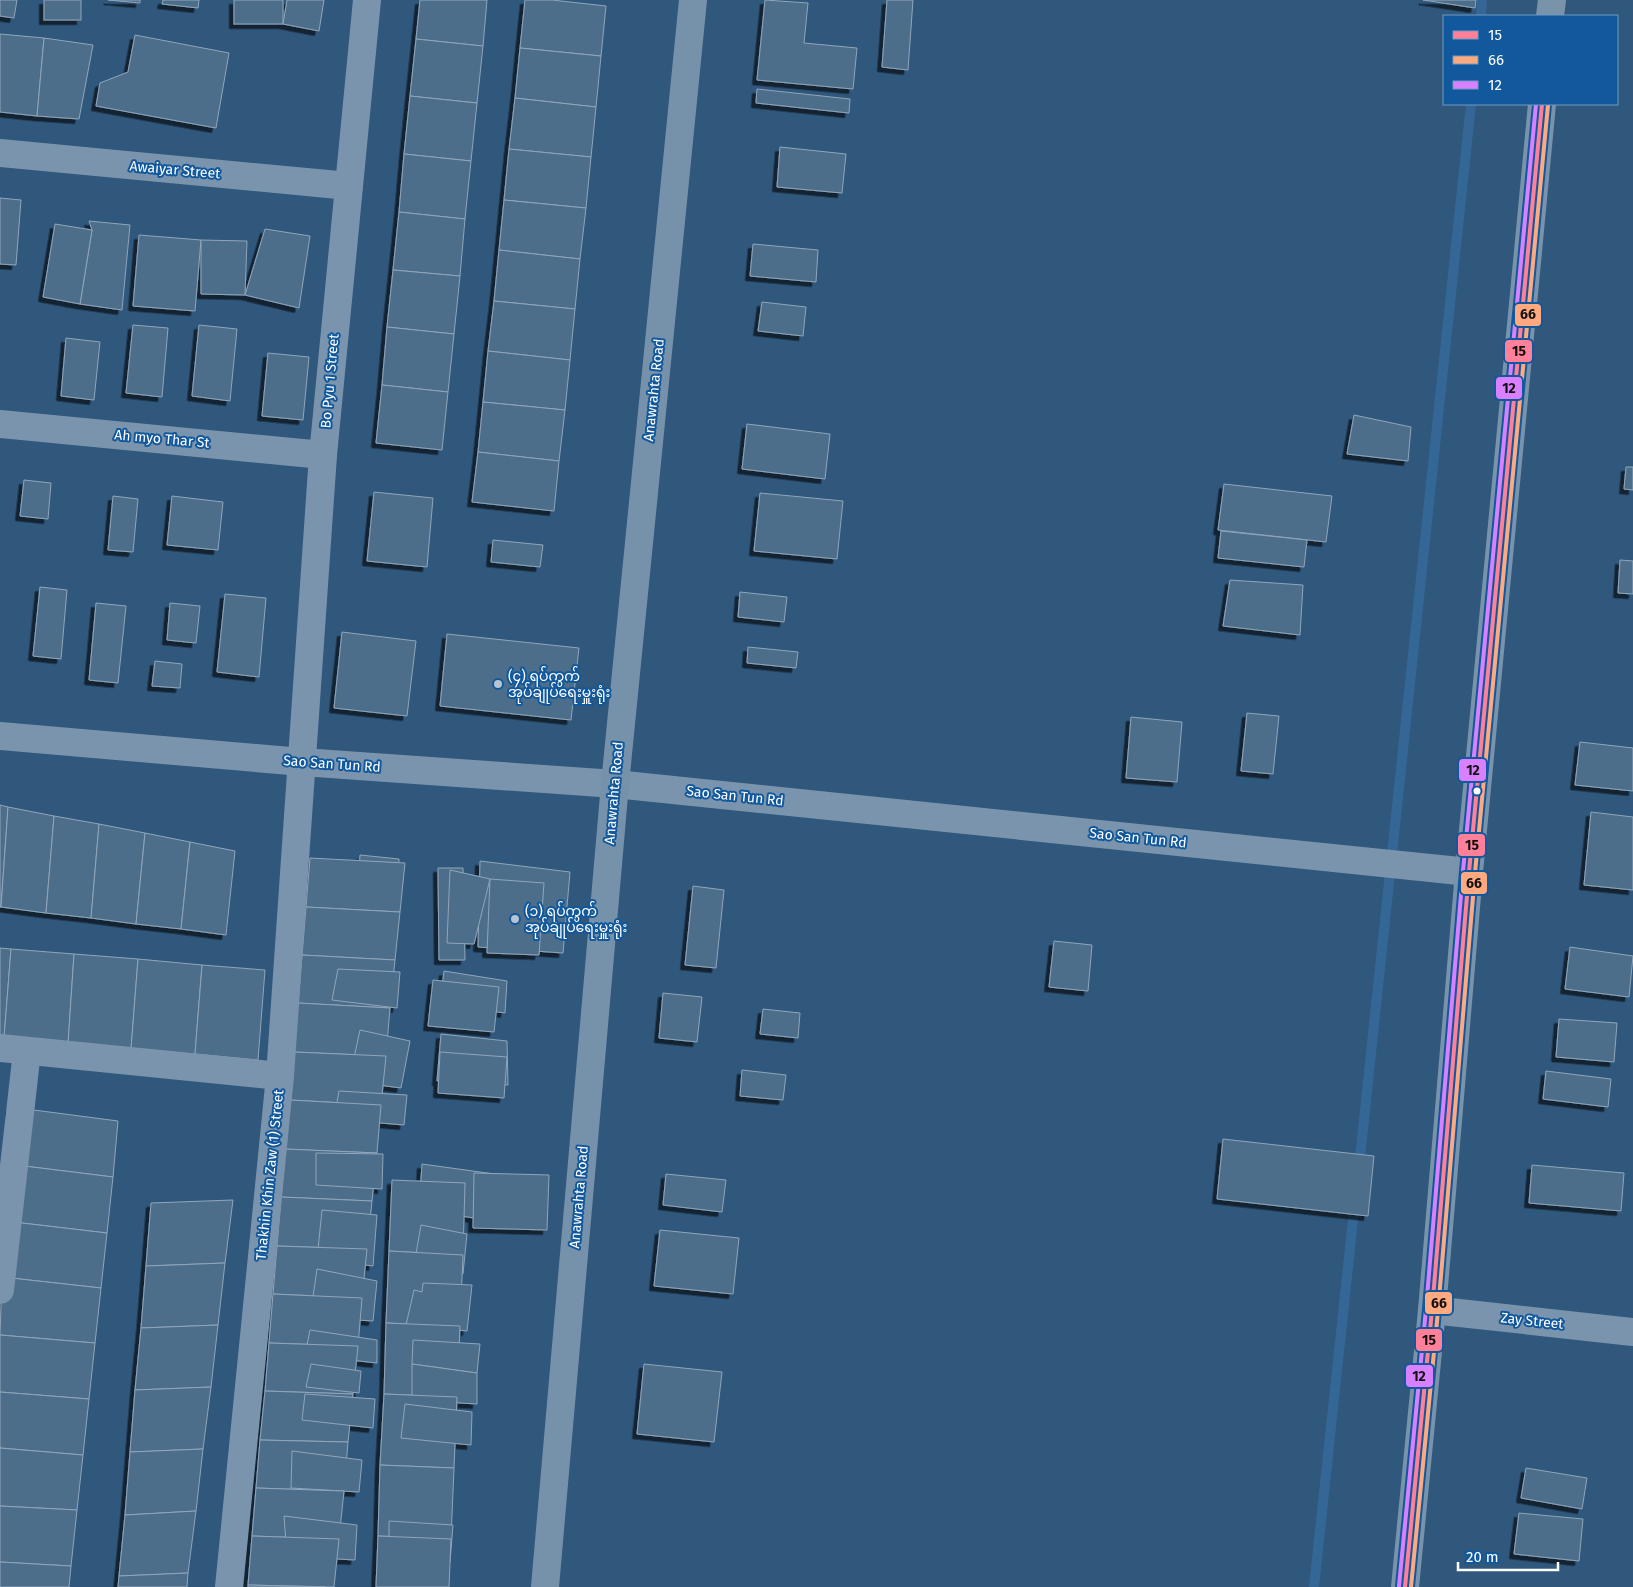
<svg xmlns="http://www.w3.org/2000/svg" width="1633" height="1587" viewBox="0 0 1633 1587" font-family="'Fira Sans','Noto Sans Myanmar',sans-serif">
<style>
.lines{fill:none;stroke-linecap:round;stroke-linejoin:round}
.stream{stroke:#356796;stroke-width:10}
.building{fill:#4e6e8a;stroke:#8fa6bb;filter:url(#shadow)}
.minor{stroke:#7b94ad;stroke-width:28}
.tertiary{stroke:#7b94ad;stroke-width:28}
.secondary{stroke:#7691aa;stroke-width:28}
.primary{stroke:#7993ab;stroke-width:28}
.bus-1-casing{stroke:#11589c;stroke-width:8}
.bus-2-casing{stroke:#11589c;stroke-width:8}
.bus-3-casing{stroke:#11589c;stroke-width:8}
.bus-1{stroke:#ff8098;stroke-width:4}
.bus-2{stroke:#ffa980;stroke-width:4}
.bus-3{stroke:#d880ff;stroke-width:4}
.poi-dot{fill:#b7c4d1;stroke:#11589c;stroke-width:2}
.bus-dot{fill:#fff;stroke:#11589c;stroke-width:2}
.labels{text-anchor:middle;dominant-baseline:central;stroke-width:4;stroke-linejoin:round;paint-order:stroke}
.street-label{font-size:14px;fill:#fff;stroke:#11589c}
.poi-label{font-size:14px;fill:#fff;stroke:#11589c;text-anchor:start}
.line-badge{stroke:#11589c;stroke-width:2}
.pale-badge-label{font-size:14px;text-anchor:middle;font-weight:bold;fill:#111}
</style>
<defs>
<filter id="shadow"><feDropShadow dx="-4.5" dy="4.5" stdDeviation="0" flood-color="#0009"/></filter>
</defs>
<rect width="100%" height="100%" fill="#30577c"/>
<g class="lines">
<g class="stream">
<polyline points="1481,16 1482,0"/>
<polyline points="1359,1167 1471,104"/>
<polyline points="1314,1587 1355,1201"/>
</g>
</g>
<g class="building">
<polygon points="0,0 17,0 14,18 0,16"/>
<rect x="44" y="0" width="37" height="20"/>
<polygon points="108,0 140,0 140,3"/>
<polygon points="163,0 199,0 198,8 162,4"/>
<rect x="234" y="0" width="49" height="24"/>
<polygon points="287,0 324,0 319,31 283,24"/>
<polygon points="420,0 487,0 483,46 416,39"/>
<polygon points="525,0 552,0 606,6 601,56 520,48"/>
<polygon points="765,0 808,3 804,43 857,48 853,89 757,80"/>
<polygon points="887,0 913,0 908,70 882,67"/>
<polygon points="1423,0 1476,0 1475,8"/>
<polygon points="0,34 44,38 37,116 0,112"/>
<polygon points="135,35 229,53 216,128 96,106 100,83 128,72"/>
<polygon points="44,38 93,45 79,119 37,116"/>
<polygon points="416,39 483,46 477,103 410,96"/>
<polygon points="520,48 601,56 596,107 515,98"/>
<polygon points="757,89 850,99 849,113 756,103"/>
<polygon points="410,96 477,103 471,161 404,154"/>
<polygon points="515,98 596,107 591,157 509,149"/>
<polygon points="780,147 846,154 842,193 777,187"/>
<polygon points="509,149 591,157 586,208 504,200"/>
<polygon points="404,154 471,161 465,219 399,212"/>
<polygon points="0,198 21,200 16,265 0,264"/>
<polygon points="504,200 586,208 580,259 499,250"/>
<polygon points="399,212 465,219 460,276 393,270"/>
<polygon points="89,221 130,225 122,310 80,304 92,230"/>
<polygon points="55,224 92,230 80,304 43,297"/>
<polygon points="265,229 310,236 299,308 245,295"/>
<polygon points="139,235 201,240 195,311 133,306"/>
<polygon points="201,240 247,241 245,295 201,294"/>
<polygon points="753,244 818,250 816,282 750,276"/>
<polygon points="499,250 580,259 575,309 494,301"/>
<polygon points="393,270 460,276 454,334 387,327"/>
<polygon points="494,301 575,309 570,360 488,351"/>
<polygon points="762,302 806,307 803,336 758,331"/>
<polygon points="133,325 168,328 162,397 126,393"/>
<polygon points="199,325 237,329 230,401 192,396"/>
<polygon points="387,327 454,334 448,392 382,385"/>
<polygon points="66,338 100,342 94,400 61,396"/>
<polygon points="488,351 570,360 565,410 483,402"/>
<polygon points="268,353 309,357 303,420 262,416"/>
<polygon points="382,385 448,392 442,450 376,443"/>
<polygon points="483,402 565,410 559,461 478,452"/>
<polygon points="1354,415 1411,427 1408,461 1347,454"/>
<polygon points="747,424 830,434 825,479 742,469"/>
<polygon points="478,452 559,461 554,511 472,502"/>
<polygon points="1626,467 1633,467 1633,490 1624,489"/>
<polygon points="24,480 51,483 48,519 20,516"/>
<polygon points="1224,484 1332,496 1326,542 1218,530"/>
<polygon points="374,492 433,498 427,567 367,561"/>
<polygon points="760,493 843,501 837,559 754,551"/>
<polygon points="113,496 138,499 133,552 108,550"/>
<polygon points="172,496 223,502 218,550 167,545"/>
<polygon points="1221,531 1307,540 1304,567 1218,558"/>
<polygon points="493,540 543,545 540,567 491,562"/>
<polygon points="1620,560 1633,561 1633,594 1618,593"/>
<polygon points="1230,580 1303,585 1300,635 1223,626"/>
<polygon points="40,587 67,590 61,659 33,656"/>
<polygon points="740,592 787,597 784,622 738,617"/>
<polygon points="225,594 266,598 259,677 217,672"/>
<polygon points="96,603 126,606 118,683 89,680"/>
<polygon points="170,603 200,606 196,643 167,640"/>
<polygon points="342,632 416,641 407,716 334,708"/>
<polygon points="447,634 579,648 571,720 440,706"/>
<polygon points="748,647 798,652 796,668 747,663"/>
<polygon points="155,661 182,664 180,688 152,686"/>
<polygon points="1247,713 1279,716 1273,774 1241,771"/>
<polygon points="1131,717 1182,722 1177,782 1126,778"/>
<polygon points="1580,742 1633,748 1633,791 1575,785"/>
<polygon points="0,805 8,807 1,907 0,907"/>
<polygon points="8,807 54,816 46,913 1,907"/>
<polygon points="1591,812 1633,817 1633,890 1584,885"/>
<polygon points="54,816 99,824 91,918 46,913"/>
<polygon points="99,824 145,833 136,924 91,918"/>
<polygon points="145,833 190,842 181,929 136,924"/>
<polygon points="190,842 235,851 226,935 181,929"/>
<polygon points="360,855 399,859 396,925 355,925"/>
<polygon points="310,858 405,863 400,912 306,907"/>
<polygon points="480,861 570,872 563,953 478,947"/>
<polygon points="438,868 463,868 465,960 439,960"/>
<polygon points="450,870 490,879 474,944 447,943"/>
<polygon points="490,879 544,883 539,955 487,953"/>
<polygon points="693,886 724,890 716,968 685,965"/>
<polygon points="306,907 400,912 395,960 302,955"/>
<polygon points="1054,941 1092,945 1088,991 1049,987"/>
<polygon points="1570,947 1633,956 1629,997 1565,989"/>
<polygon points="0,948 11,949 4,1038 0,1038"/>
<polygon points="11,949 74,954 68,1044 4,1038"/>
<polygon points="74,954 138,959 131,1049 68,1044"/>
<polygon points="302,955 395,960 390,1008 298,1003"/>
<polygon points="138,959 202,965 195,1054 131,1049"/>
<polygon points="202,965 265,970 258,1060 195,1054"/>
<polygon points="338,969 400,972 397,1008 332,1000"/>
<polygon points="444,971 507,981 505,1013 440,1004"/>
<polygon points="433,980 499,987 494,1032 428,1026"/>
<polygon points="663,993 702,997 697,1042 659,1038"/>
<polygon points="298,1003 390,1008 386,1056 294,1052"/>
<polygon points="763,1009 800,1013 798,1038 760,1034"/>
<polygon points="1559,1019 1617,1023 1614,1062 1556,1057"/>
<polygon points="360,1030 410,1041 401,1088 349,1081"/>
<polygon points="441,1034 507,1041 508,1085 437,1081"/>
<polygon points="294,1052 386,1056 381,1105 290,1100"/>
<polygon points="440,1052 507,1057 504,1098 438,1093"/>
<polygon points="742,1070 786,1075 783,1100 740,1096"/>
<polygon points="1546,1071 1611,1079 1608,1107 1543,1099"/>
<polygon points="339,1091 407,1095 404,1125 334,1119"/>
<polygon points="290,1100 381,1105 377,1153 285,1149"/>
<polygon points="11,1107 118,1121 113,1177 8,1164"/>
<polygon points="1223,1139 1374,1156 1368,1216 1217,1199"/>
<polygon points="285,1149 377,1153 372,1201 281,1197"/>
<polygon points="316,1153 383,1154 382,1189 316,1185"/>
<polygon points="8,1164 113,1177 107,1233 5,1221"/>
<polygon points="422,1164 509,1176 504,1223 419,1209"/>
<polygon points="1532,1165 1624,1173 1621,1211 1529,1203"/>
<polygon points="474,1173 549,1175 547,1230 473,1228"/>
<polygon points="666,1174 726,1180 722,1212 663,1205"/>
<polygon points="392,1180 465,1183 463,1255 389,1251"/>
<polygon points="281,1197 372,1201 367,1249 277,1246"/>
<polygon points="233,1200 225,1263 146,1266 151,1203"/>
<polygon points="322,1210 377,1215 373,1266 317,1259"/>
<polygon points="5,1221 107,1233 101,1288 2,1277"/>
<polygon points="421,1225 467,1234 463,1274 413,1271"/>
<polygon points="660,1230 739,1238 733,1294 654,1286"/>
<polygon points="277,1246 367,1249 362,1298 273,1294"/>
<polygon points="389,1251 463,1255 460,1326 386,1323"/>
<polygon points="225,1263 218,1325 141,1328 146,1266"/>
<polygon points="317,1269 377,1281 373,1321 310,1317"/>
<polygon points="2,1277 101,1288 95,1343 0,1335"/>
<polygon points="423,1283 472,1285 467,1331 406,1325 414,1290 422,1292"/>
<polygon points="273,1294 362,1298 358,1346 269,1343"/>
<polygon points="386,1323 460,1326 457,1397 384,1394"/>
<polygon points="218,1325 211,1387 135,1390 141,1328"/>
<polygon points="310,1330 377,1340 377,1363 305,1355"/>
<polygon points="0,1335 95,1343 89,1399 0,1392"/>
<polygon points="413,1340 480,1344 477,1373 412,1364"/>
<polygon points="269,1343 358,1346 353,1394 265,1391"/>
<polygon points="311,1364 361,1371 359,1393 306,1387"/>
<polygon points="412,1364 477,1373 477,1404 412,1400"/>
<polygon points="644,1364 722,1372 714,1442 637,1434"/>
<polygon points="211,1387 203,1449 130,1452 135,1390"/>
<polygon points="265,1391 353,1394 348,1442 260,1440"/>
<polygon points="0,1392 89,1399 83,1455 0,1448"/>
<polygon points="305,1394 375,1399 373,1428 302,1420"/>
<polygon points="384,1394 457,1397 454,1468 380,1465"/>
<polygon points="405,1404 472,1412 471,1445 401,1438"/>
<polygon points="260,1440 348,1442 344,1491 256,1488"/>
<polygon points="0,1448 83,1455 77,1510 0,1506"/>
<polygon points="203,1449 196,1511 125,1515 130,1452"/>
<polygon points="292,1451 362,1460 359,1492 291,1488"/>
<polygon points="380,1465 454,1468 451,1539 378,1536"/>
<polygon points="1526,1468 1587,1478 1582,1509 1521,1498"/>
<polygon points="256,1488 344,1491 339,1539 252,1536"/>
<polygon points="0,1506 77,1510 71,1566 0,1562"/>
<polygon points="196,1511 188,1573 119,1576 125,1515"/>
<polygon points="1519,1513 1583,1519 1579,1561 1514,1554"/>
<polygon points="284,1516 357,1525 355,1560 287,1556"/>
<polygon points="389,1521 453,1525 450,1562 389,1554"/>
<polygon points="252,1536 339,1539 334,1587 248,1585"/>
<polygon points="378,1536 451,1539 449,1587 376,1587"/>
<polygon points="0,1562 71,1566 69,1587 0,1587"/>
<polygon points="188,1573 187,1587 118,1587 119,1576"/>
<polygon points="248,1585 325,1587 248,1587"/>
</g>
<g class="lines">
<g class="minor">
<polyline points="0,153 349,186"/>
<polyline points="0,424 323,455"/>
<polyline points="0,1048 280,1076"/>
<polyline points="0,1290 27,1051"/>
<polyline points="1432,1310 1633,1332"/>
<polyline points="229,1587 280,1076 323,455 367,0"/>
</g>
<polyline class="tertiary" points="0,736 302,762 615,784 1469,872"/>
<polyline class="secondary" points="545,1587 615,784 693,0"/>
<g class="primary">
<polyline points="1550,16 1552,0"/>
<polyline points="1405,1587 1432,1310 1469,872 1542,104"/>
</g>
<g class="bus-1-casing">
<polyline id="bus-1" points="1405,1587 1432,1310 1469,872 1542,104"/>
</g>
<g class="bus-2-casing">
<polyline id="bus-2" points="1411,1587 1438,1311 1475,873 1548,105"/>
</g>
<g class="bus-3-casing">
<polyline id="bus-3" points="1399,1586 1426,1309 1463,871 1536,104"/>
</g>
<use href="#bus-1" class="bus-1"/>
<use href="#bus-2" class="bus-2"/>
<use href="#bus-3" class="bus-3"/>
</g>
<g class="poi-dot">
<circle cx="498" cy="684" r="5"/>
<circle cx="515" cy="919" r="5"/>
</g>
<circle class="bus-dot" cx="1477" cy="791" r="4.5"/>
<g class="labels">
<g class="street-label">
<text transform="translate(175 170) rotate(5)">Awaiyar Street</text>
<text transform="translate(330 381) rotate(-85)">Bo Pyu 1 Street</text>
<text transform="translate(654 390) rotate(-84)">Anawrahta Road</text>
<text transform="translate(162 439) rotate(5)">Ah myo Thar St</text>
<text transform="translate(332 764) rotate(4)">Sao San Tun Rd</text>
<text transform="translate(614 793) rotate(-85)">Anawrahta Road</text>
<text transform="translate(735 796) rotate(6)">Sao San Tun Rd</text>
<text transform="translate(1138 838) rotate(6)">Sao San Tun Rd</text>
<text transform="translate(270 1175) rotate(-84)">Thakhin Khin Zaw (1) Street</text>
<text transform="translate(579 1197) rotate(-85)">Anawrahta Road</text>
<text transform="translate(1532 1321) rotate(6)">Zay Street</text>
</g>
<g class="poi-label">
<text x="508" y="676">(၄) ရပ်ကွက်<tspan x="508" dy="16">အုပ်ချုပ်ရေးမှူးရုံး</tspan></text>
<text x="525" y="911">(၁) ရပ်ကွက်<tspan x="525" dy="16">အုပ်ချုပ်ရေးမှူးရုံး</tspan></text>
</g>
</g>
<g class="line-badge">
<rect x="1514" y="303" width="28" height="24" rx="5" fill="#ffa980"/>
<rect x="1504" y="339" width="29" height="24" rx="5" fill="#ff8098"/>
<rect x="1495" y="376" width="28" height="24" rx="5" fill="#d880ff"/>
<rect x="1458" y="758" width="29" height="24" rx="5" fill="#d880ff"/>
<rect x="1457" y="833" width="29" height="24" rx="5" fill="#ff8098"/>
<rect x="1460" y="871" width="28" height="24" rx="5" fill="#ffa980"/>
<rect x="1424" y="1291" width="29" height="24" rx="5" fill="#ffa980"/>
<rect x="1415" y="1328" width="28" height="24" rx="5" fill="#ff8098"/>
<rect x="1405" y="1364" width="29" height="24" rx="5" fill="#d880ff"/>
</g>
<g class="pale-badge-label">
<text x="1528" y="319">66</text>
<text x="1519" y="356">15</text>
<text x="1509" y="393">12</text>
<text x="1473" y="775">12</text>
<text x="1472" y="850">15</text>
<text x="1474" y="888">66</text>
<text x="1439" y="1308">66</text>
<text x="1429" y="1345">15</text>
<text x="1419" y="1381">12</text>
</g>
<rect x="1443" y="15" width="175" height="90" fill="#11589c" stroke="#709bc4"/>
<rect x="1453" y="31" width="25" height="8" fill="#ff8098" stroke="#709bc4"/>
<text x="1488" y="40" font-size="15" fill="#ffffff">15</text>
<rect x="1453" y="56" width="25" height="8" fill="#ffa980" stroke="#709bc4"/>
<text x="1488" y="65" font-size="15" fill="#ffffff">66</text>
<rect x="1453" y="81" width="25" height="8" fill="#d880ff" stroke="#709bc4"/>
<text x="1488" y="90" font-size="15" fill="#ffffff">12</text>
<path d="M1458 1562v8h100v-8" fill="none" stroke="#ffffff" stroke-width="2.5"/>
<text x="1466" y="1562" font-size="15" fill="#ffffff" stroke="#11589c" stroke-width="4" paint-order="stroke">20 m</text>
</svg>
